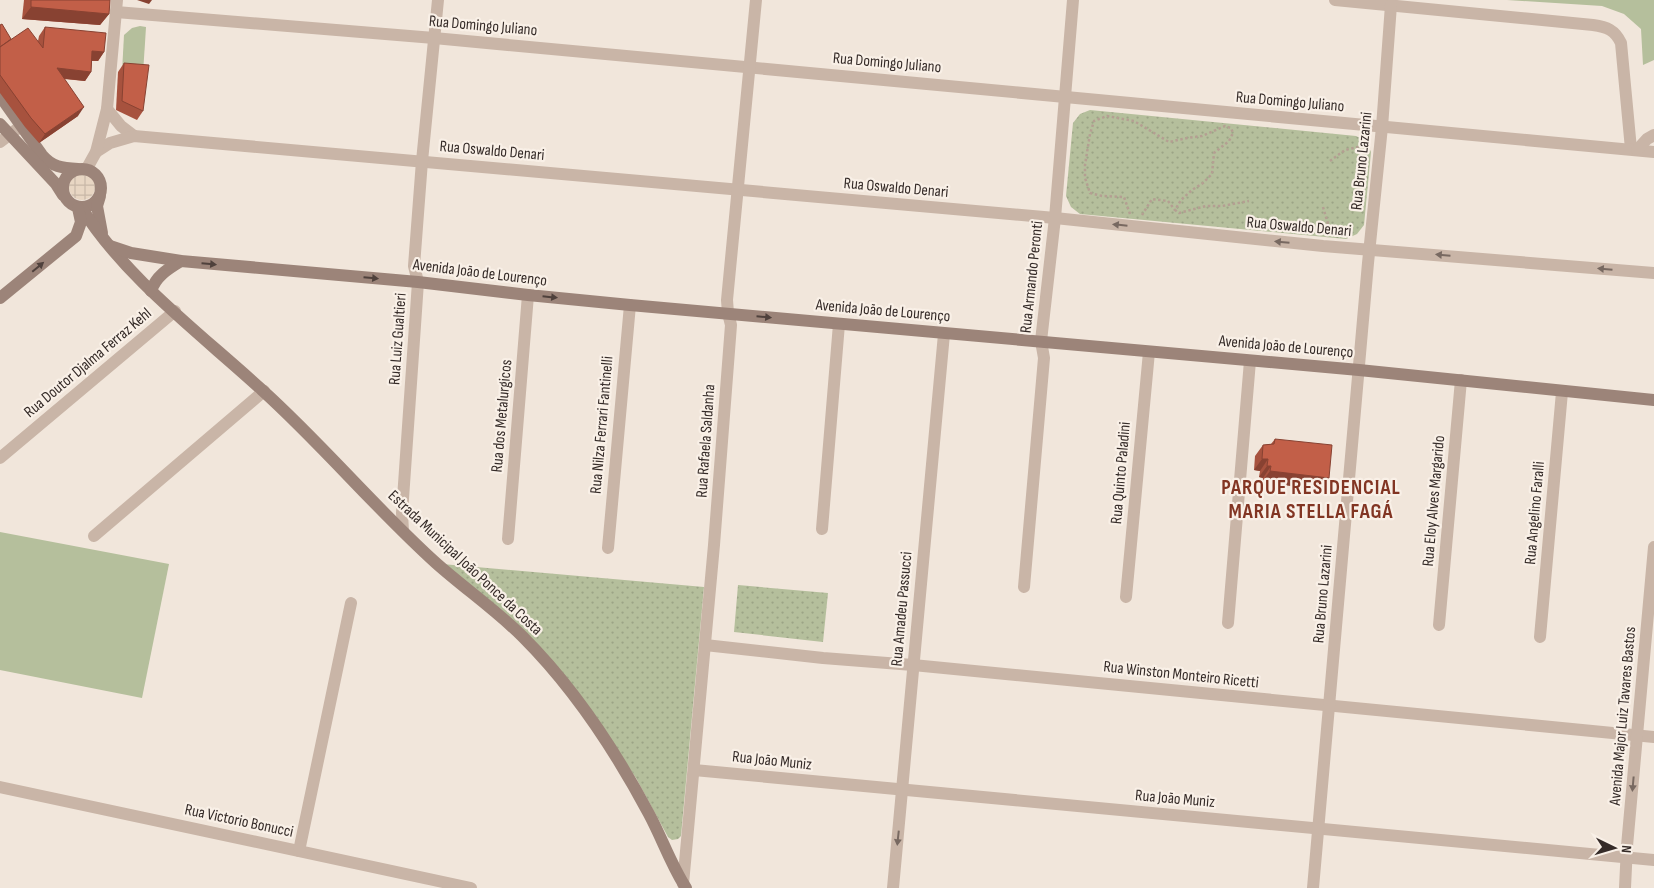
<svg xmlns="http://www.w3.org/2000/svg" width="1654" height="888" viewBox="0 0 1654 888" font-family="'Sofia Sans Condensed',sans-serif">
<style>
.green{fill:#b5bf9c}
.park{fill:url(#park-dots)}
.plaza{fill:url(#plaza-grid)}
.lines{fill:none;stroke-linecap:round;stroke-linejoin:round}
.path{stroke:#b49f92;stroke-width:2.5;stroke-dasharray:2.5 2.5;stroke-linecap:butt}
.street{stroke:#c9b5a7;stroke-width:12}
.secondary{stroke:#9c8479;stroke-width:12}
.wall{fill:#a7523e}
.shaded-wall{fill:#884232}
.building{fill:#c25f48;stroke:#884232}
.oneway{fill:#786961}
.oneway2{fill:#4f413c}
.labels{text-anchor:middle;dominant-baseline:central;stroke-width:4.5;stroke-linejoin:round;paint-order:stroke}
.street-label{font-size:16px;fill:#352b28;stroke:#f9f0e7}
.district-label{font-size:21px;font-weight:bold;letter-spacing:1px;fill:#823523;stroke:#f9f0e7}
</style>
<defs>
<pattern id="park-dots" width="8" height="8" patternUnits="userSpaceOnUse" patternTransform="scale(1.25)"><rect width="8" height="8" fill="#b5bf9c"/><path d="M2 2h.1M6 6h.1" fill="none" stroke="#9ca486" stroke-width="1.8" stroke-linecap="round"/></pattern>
<pattern id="plaza-grid" width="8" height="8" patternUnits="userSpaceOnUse" patternTransform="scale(1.25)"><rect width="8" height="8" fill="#e8d6c3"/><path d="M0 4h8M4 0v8" fill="none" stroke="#c8b8a8"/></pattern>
</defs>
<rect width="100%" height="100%" fill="#f1e6db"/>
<g class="green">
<polygon points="1507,0 1654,0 1654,60 1643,65 1641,29 1624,14 1602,6"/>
<polygon points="140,26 146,27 143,74 122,72 124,35 132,28"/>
<polygon points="0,532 169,564 142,698 0,670"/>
</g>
<g class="park">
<polygon points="1090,110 1356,136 1366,141 1371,152 1364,225 1357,234 1346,239 1080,214 1071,207 1066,196 1073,123 1080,114"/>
<polygon points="442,564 704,587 681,836 678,839 672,840 668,837 636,778 586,705"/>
<polygon points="738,585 828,593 823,642 734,632"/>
</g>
<circle class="plaza" cx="82" cy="187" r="13"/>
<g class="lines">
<g class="path">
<polyline points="1330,161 1345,150 1367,145"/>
<polyline points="1323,207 1331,234"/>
<polyline points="1130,214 1124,197 1102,196 1090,193 1085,178 1085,165 1090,134 1094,121 1107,116 1134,121 1169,142 1187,138 1202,136 1225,126 1231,128 1233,133 1229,141 1214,153 1212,174 1203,183 1192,190 1181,200 1175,210 1179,213 1206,206 1222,206 1249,201"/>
<polyline points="1142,215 1152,199 1168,201 1175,210"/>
</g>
<g class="street">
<path d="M1335 0 1593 25C1607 27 1615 30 1621 43L1631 149"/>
<polyline points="116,12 434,38 1654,152"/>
<polyline points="107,109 121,126 134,136"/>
<polyline points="0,142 21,126"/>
<polyline points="1637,150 1647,139 1654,135"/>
<polyline points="96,152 110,143 134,136 1055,218 1323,246 1654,273"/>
<polyline points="86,170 96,152 107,109 117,0"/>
<polyline points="0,458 175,311"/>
<polyline points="822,529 839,324"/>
<polyline points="403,531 402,513 418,282 414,266 422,161 438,0"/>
<polyline points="94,536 264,391"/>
<polyline points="508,539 528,295"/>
<polyline points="608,548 630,305"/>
<polyline points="1024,587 1044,358 1041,341 1055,218 1073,0"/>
<polyline points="1126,597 1149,352"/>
<polyline points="1228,623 1250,361"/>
<polyline points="1439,625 1461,380"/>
<polyline points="1540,637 1562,392"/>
<polyline points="705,645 823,658 913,665 1654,737"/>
<polyline points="694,770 1654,860"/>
<polyline points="0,787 471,888"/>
<polyline points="299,851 351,603"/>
<polyline points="683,884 714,545 731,325 728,313 727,300 756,0"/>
<polyline points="893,888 944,334"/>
<polyline points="1313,888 1368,263 1382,127 1391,5"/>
<polyline points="1625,888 1627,846 1654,547"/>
</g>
<g class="secondary">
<path d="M0 96 42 155C52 167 62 168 78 169"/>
<polyline points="0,124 56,184 63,195"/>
<circle cx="82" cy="188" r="19"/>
<polyline points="100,196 97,206 102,233"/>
<path d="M81 207C125 278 201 334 262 390 323 445 375 508 436 563 464 588 496 610 523 637 573 687 616 752 649 814 662 838 671 865 686 888"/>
<polyline points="110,246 131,253 181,261 418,282 528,295 630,305 1359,370 1654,400"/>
<path d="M151 291C156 276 168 269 181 261"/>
<polyline points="0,298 76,236 81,222 78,208"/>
</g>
</g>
<g class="wall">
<polygon points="24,0 110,0 109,14 100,25 22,19"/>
<polygon points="0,25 11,39 38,41 39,36 45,27 104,52 98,61 92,61 91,72 85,81 64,79 78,116 39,143 25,127 0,93"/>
<polygon points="124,63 143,111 137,120 116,110 118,72"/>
<polygon points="1275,439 1329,478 1321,490 1262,482 1263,478 1259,477 1260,471 1254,470 1255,456 1263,445 1271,444"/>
</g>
<g class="shaded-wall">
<polygon points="137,0 152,0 149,4"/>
<polygon points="31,7 109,14 100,25 22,19"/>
<polygon points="92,51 104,52 98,61 86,60"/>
<polygon points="57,68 91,72 85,81 50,77"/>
<polygon points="84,107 78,116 39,143 45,134"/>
<polygon points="1262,459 1268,459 1260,471 1254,470"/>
<polygon points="1267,466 1271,466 1263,478 1259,477"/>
<polygon points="1270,471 1329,478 1321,490 1262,482"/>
</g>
<g class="building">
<polygon points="31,0 110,0 109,14 31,7"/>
<polygon points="2,24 11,39 0,47 0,25"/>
<polygon points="45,27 106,33 104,52 92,51 91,72 57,68 84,107 45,134 31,118 0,75 0,47 28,28 43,48"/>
<polygon points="124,63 149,65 143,111 122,101"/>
<polygon points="1275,439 1332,445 1329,478 1270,471 1271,466 1267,466 1268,459 1262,459 1263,445 1274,444"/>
</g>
<defs><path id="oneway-solid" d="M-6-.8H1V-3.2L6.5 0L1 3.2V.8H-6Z" transform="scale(1.25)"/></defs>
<g class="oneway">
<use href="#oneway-solid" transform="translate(1120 225) rotate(-174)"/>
<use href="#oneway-solid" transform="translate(1282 242) rotate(-175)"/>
<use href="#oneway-solid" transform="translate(1443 255) rotate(-175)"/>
<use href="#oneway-solid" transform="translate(1605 269) rotate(-175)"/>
<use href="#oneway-solid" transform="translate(1633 784) rotate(95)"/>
<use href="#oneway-solid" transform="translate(898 838) rotate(96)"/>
</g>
<g class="oneway2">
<use href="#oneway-solid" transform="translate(209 264) rotate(5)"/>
<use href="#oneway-solid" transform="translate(38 267) rotate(-40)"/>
<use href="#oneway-solid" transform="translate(371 278) rotate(5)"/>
<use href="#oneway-solid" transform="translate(550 297) rotate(6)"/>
<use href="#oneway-solid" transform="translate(764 317) rotate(5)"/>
</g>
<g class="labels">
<g class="street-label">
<text transform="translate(483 26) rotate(5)">Rua Domingo Juliano</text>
<text transform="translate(887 63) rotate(5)">Rua Domingo Juliano</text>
<text transform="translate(1290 102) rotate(5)">Rua Domingo Juliano</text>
<text transform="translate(492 151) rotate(5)">Rua Oswaldo Denari</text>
<text transform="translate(1362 161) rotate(-84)">Rua Bruno Lazarini</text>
<text transform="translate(896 188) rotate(5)">Rua Oswaldo Denari</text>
<text transform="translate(1299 227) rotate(5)">Rua Oswaldo Denari</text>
<text transform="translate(480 273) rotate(7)">Avenida João de Lourenço</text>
<text transform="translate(1032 277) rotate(-84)">Rua Armando Peronti</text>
<text transform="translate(883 311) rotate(5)">Avenida João de Lourenço</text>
<text transform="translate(398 339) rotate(-86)">Rua Luiz Gualtieri</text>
<text transform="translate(1286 347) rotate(5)">Avenida João de Lourenço</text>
<text transform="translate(88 363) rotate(-40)">Rua Doutor Djalma Ferraz Kehl</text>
<text transform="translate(502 416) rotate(-85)">Rua dos Metalurgicos</text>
<text transform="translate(602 425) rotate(-85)">Rua Nilza Ferrari Fantinelli</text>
<text transform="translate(706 441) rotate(-86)">Rua Rafaela Saldanha</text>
<text transform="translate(1121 473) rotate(-85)">Rua Quinto Paladini</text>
<text transform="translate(1434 501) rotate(-85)">Rua Eloy Alves Margarido</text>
<text transform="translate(1535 513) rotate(-85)">Rua Angelino Faralli</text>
<text transform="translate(465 563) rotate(43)">Estrada Municipal João Ponce da Costa</text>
<text transform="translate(1323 594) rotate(-85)">Rua Bruno Lazarini</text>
<text transform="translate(902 609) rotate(-85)">Rua Amadeu Passucci</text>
<text transform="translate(1181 675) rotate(6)">Rua Winston Monteiro Ricetti</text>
<text transform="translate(1623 716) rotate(-85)">Avenida Major Luiz Tavares Bastos</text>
<text transform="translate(772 761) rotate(6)">Rua João Muniz</text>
<text transform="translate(1175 799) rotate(5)">Rua João Muniz</text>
<text transform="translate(239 821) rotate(12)">Rua Victorio Bonucci</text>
</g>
<g class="district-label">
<text x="1311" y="487">PARQUE RESIDENCIAL<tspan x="1311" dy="24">MARIA STELLA FAGÁ</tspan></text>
</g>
</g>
<g transform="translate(1614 848) rotate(95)" stroke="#f9f0e7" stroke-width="4" paint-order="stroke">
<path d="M0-4L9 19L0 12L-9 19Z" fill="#352b28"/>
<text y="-8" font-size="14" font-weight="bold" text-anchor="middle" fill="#352b28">N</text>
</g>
</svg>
